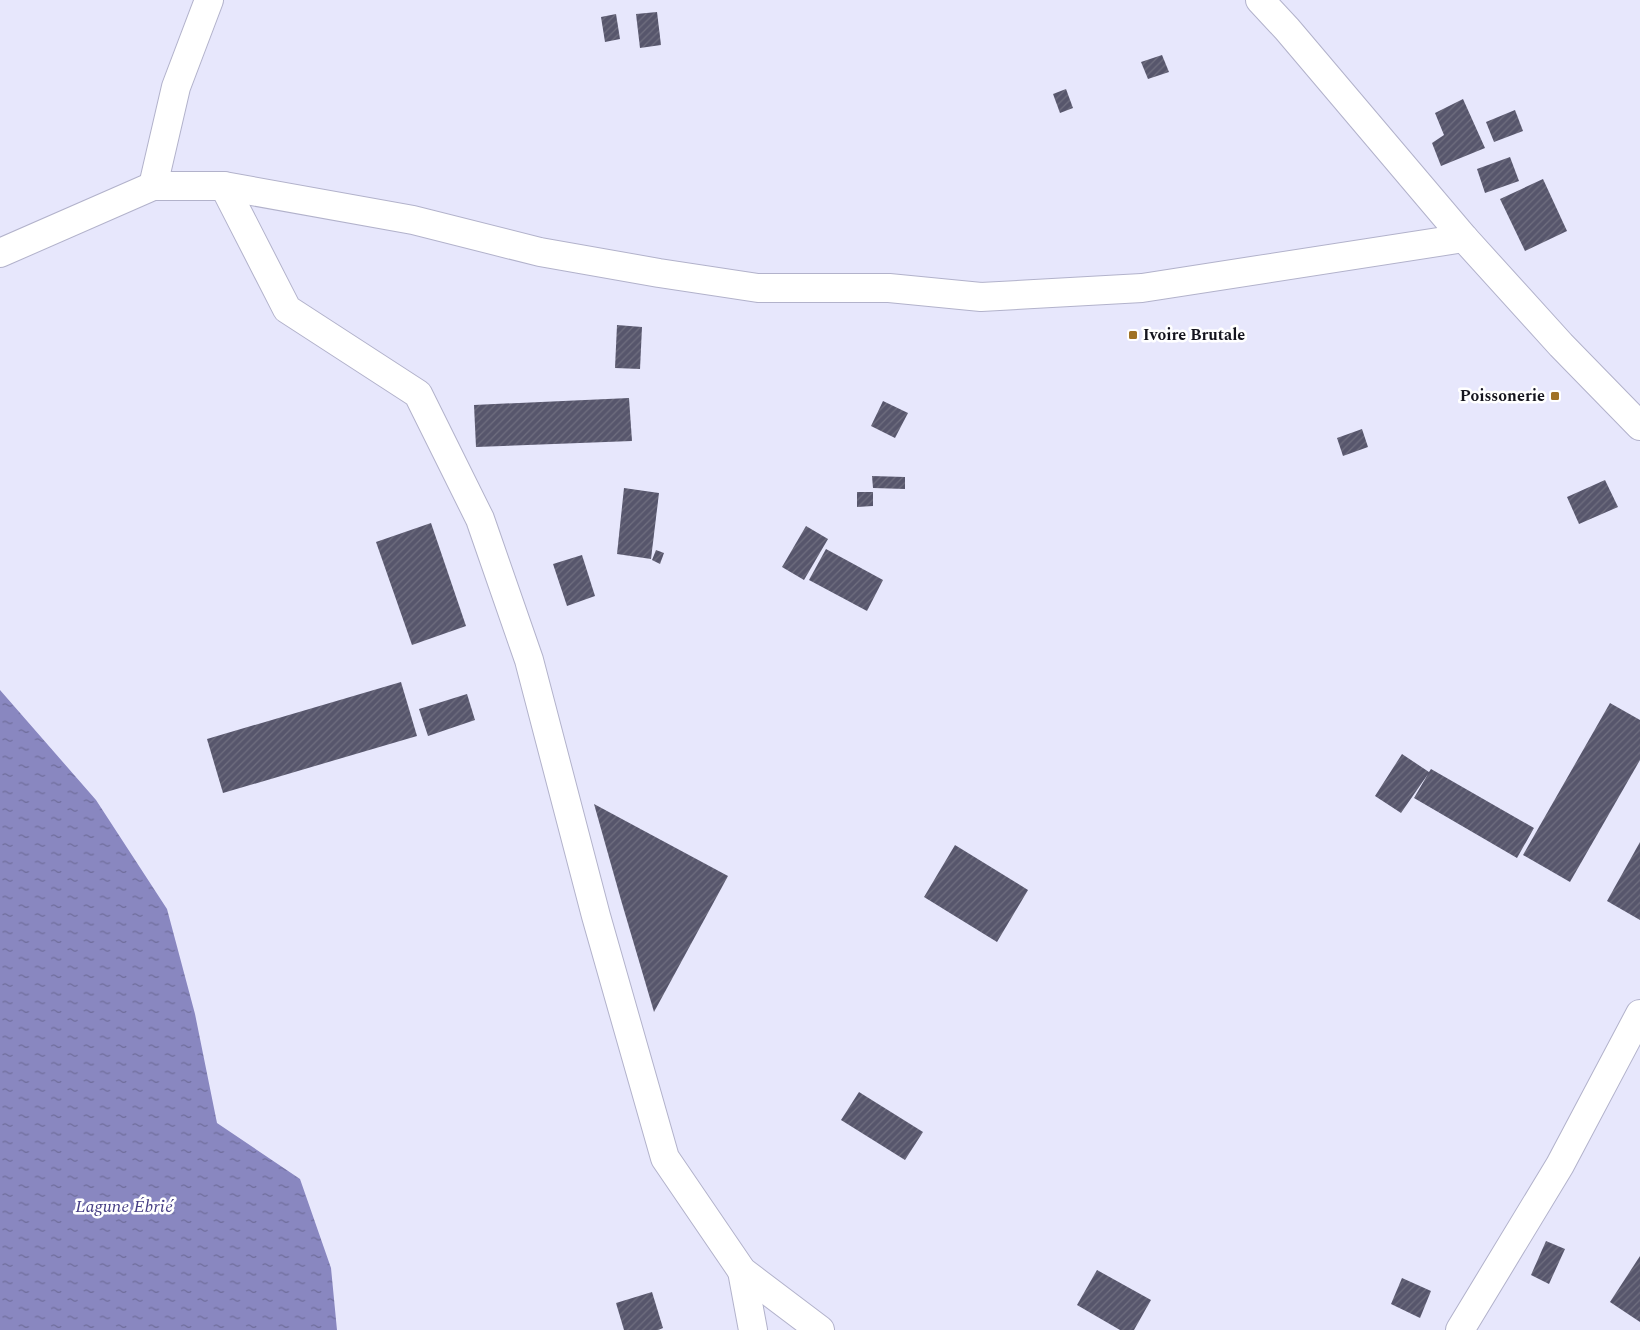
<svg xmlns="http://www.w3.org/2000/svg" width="1640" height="1330" viewBox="0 0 1640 1330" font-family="Spectral,serif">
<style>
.water{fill:url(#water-ripples)}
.building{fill:url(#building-hatch)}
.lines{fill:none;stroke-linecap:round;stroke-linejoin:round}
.minor-casing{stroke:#b2b2cb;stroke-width:30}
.minor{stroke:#fff;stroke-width:28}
.poi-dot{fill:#a07124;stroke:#fff;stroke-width:2}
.labels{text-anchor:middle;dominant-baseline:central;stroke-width:5;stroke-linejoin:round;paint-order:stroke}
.poi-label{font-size:16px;font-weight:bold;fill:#15151e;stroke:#fff;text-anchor:start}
.water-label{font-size:18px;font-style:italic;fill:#463e85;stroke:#fff}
</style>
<defs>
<pattern id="water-ripples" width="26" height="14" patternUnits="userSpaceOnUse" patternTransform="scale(1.25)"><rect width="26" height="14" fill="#8987c0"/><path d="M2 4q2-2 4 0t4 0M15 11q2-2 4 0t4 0" fill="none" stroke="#6f6d9b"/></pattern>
<pattern id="building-hatch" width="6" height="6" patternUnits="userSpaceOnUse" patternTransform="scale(1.25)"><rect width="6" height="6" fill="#57566c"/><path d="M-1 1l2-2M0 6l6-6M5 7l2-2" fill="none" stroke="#706f80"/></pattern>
</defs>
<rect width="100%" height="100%" fill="#e7e7fc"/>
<polygon class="water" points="0,690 96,800 167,909 195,1014 217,1123 300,1179 331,1268 337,1330 0,1330"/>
<g class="building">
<polygon points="657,12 661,45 640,48 636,14"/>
<polygon points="616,14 620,39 605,42 601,17"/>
<polygon points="1162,55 1169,72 1148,79 1141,62"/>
<polygon points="1066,89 1073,108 1060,113 1053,94"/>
<polygon points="1463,99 1485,148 1441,166 1432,143 1444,135 1435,113"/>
<polygon points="1515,110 1523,131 1494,142 1486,122"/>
<polygon points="1510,157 1519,181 1485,193 1477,169"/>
<polygon points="1543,179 1567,231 1525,251 1500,199"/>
<polygon points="617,325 642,327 640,369 615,368"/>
<polygon points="629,398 632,441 476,447 474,405"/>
<polygon points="883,401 908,413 895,438 871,426"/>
<polygon points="1362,429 1368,447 1343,456 1337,438"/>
<polygon points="872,476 905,477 905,489 873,488"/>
<polygon points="1605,480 1618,507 1579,524 1567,497"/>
<polygon points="624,488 659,493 651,559 617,554"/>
<polygon points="857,492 873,492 873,506 857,507"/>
<polygon points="431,523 466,626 412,645 376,542"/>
<polygon points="806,526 828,539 804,580 782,567"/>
<polygon points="826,549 883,580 867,611 809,580"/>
<polygon points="656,550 664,553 660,564 652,560"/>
<polygon points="582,555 595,596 567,606 553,564"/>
<polygon points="401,682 417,736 223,793 207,739"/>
<polygon points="467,694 475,720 428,736 419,709"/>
<polygon points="1610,703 1640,720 1640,760 1570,882 1523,855"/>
<polygon points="1402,754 1429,772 1431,769 1534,828 1517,858 1414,798 1428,774 1401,813 1375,796"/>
<polygon points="594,804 728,876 654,1012 621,900"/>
<polygon points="1640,842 1640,920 1607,901"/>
<polygon points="955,845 1028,890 997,942 924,897"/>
<polygon points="859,1092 923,1132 905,1160 841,1120"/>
<polygon points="1546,1241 1565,1249 1549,1284 1531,1275"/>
<polygon points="1640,1256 1640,1322 1610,1302"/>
<polygon points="1097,1270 1151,1300 1134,1330 1120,1330 1077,1305"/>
<polygon points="1402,1278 1431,1291 1420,1318 1391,1304"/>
<polygon points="652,1292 663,1328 658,1330 624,1330 616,1303"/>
</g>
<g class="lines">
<g class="minor-casing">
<g id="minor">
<polyline points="1260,0 1287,29 1464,238 1561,345 1640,426"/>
<polyline points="153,186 176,87 209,0"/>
<polyline points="224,186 287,309 418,394 480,519 529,660 596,916 665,1158 742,1271 820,1330"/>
<polyline points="0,253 153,186 224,186 413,220 540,252 659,273 758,288 889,288 981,297 1142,288 1464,238"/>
<polyline points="742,1271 753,1330"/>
<polyline points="1460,1330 1560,1165 1640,1014"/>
</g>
</g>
<use href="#minor" class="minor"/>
</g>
<g class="poi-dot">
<rect x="1128" y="330" width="10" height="10" rx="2.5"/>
<rect x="1550" y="391" width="10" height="10" rx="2.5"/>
</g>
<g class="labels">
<g class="poi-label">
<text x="1143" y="335">Ivoire Brutale</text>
<text x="1545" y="396" text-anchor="end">Poissonerie</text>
</g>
<g class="water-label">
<text x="124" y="1206">Lagune Ébrié</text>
</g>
</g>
</svg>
